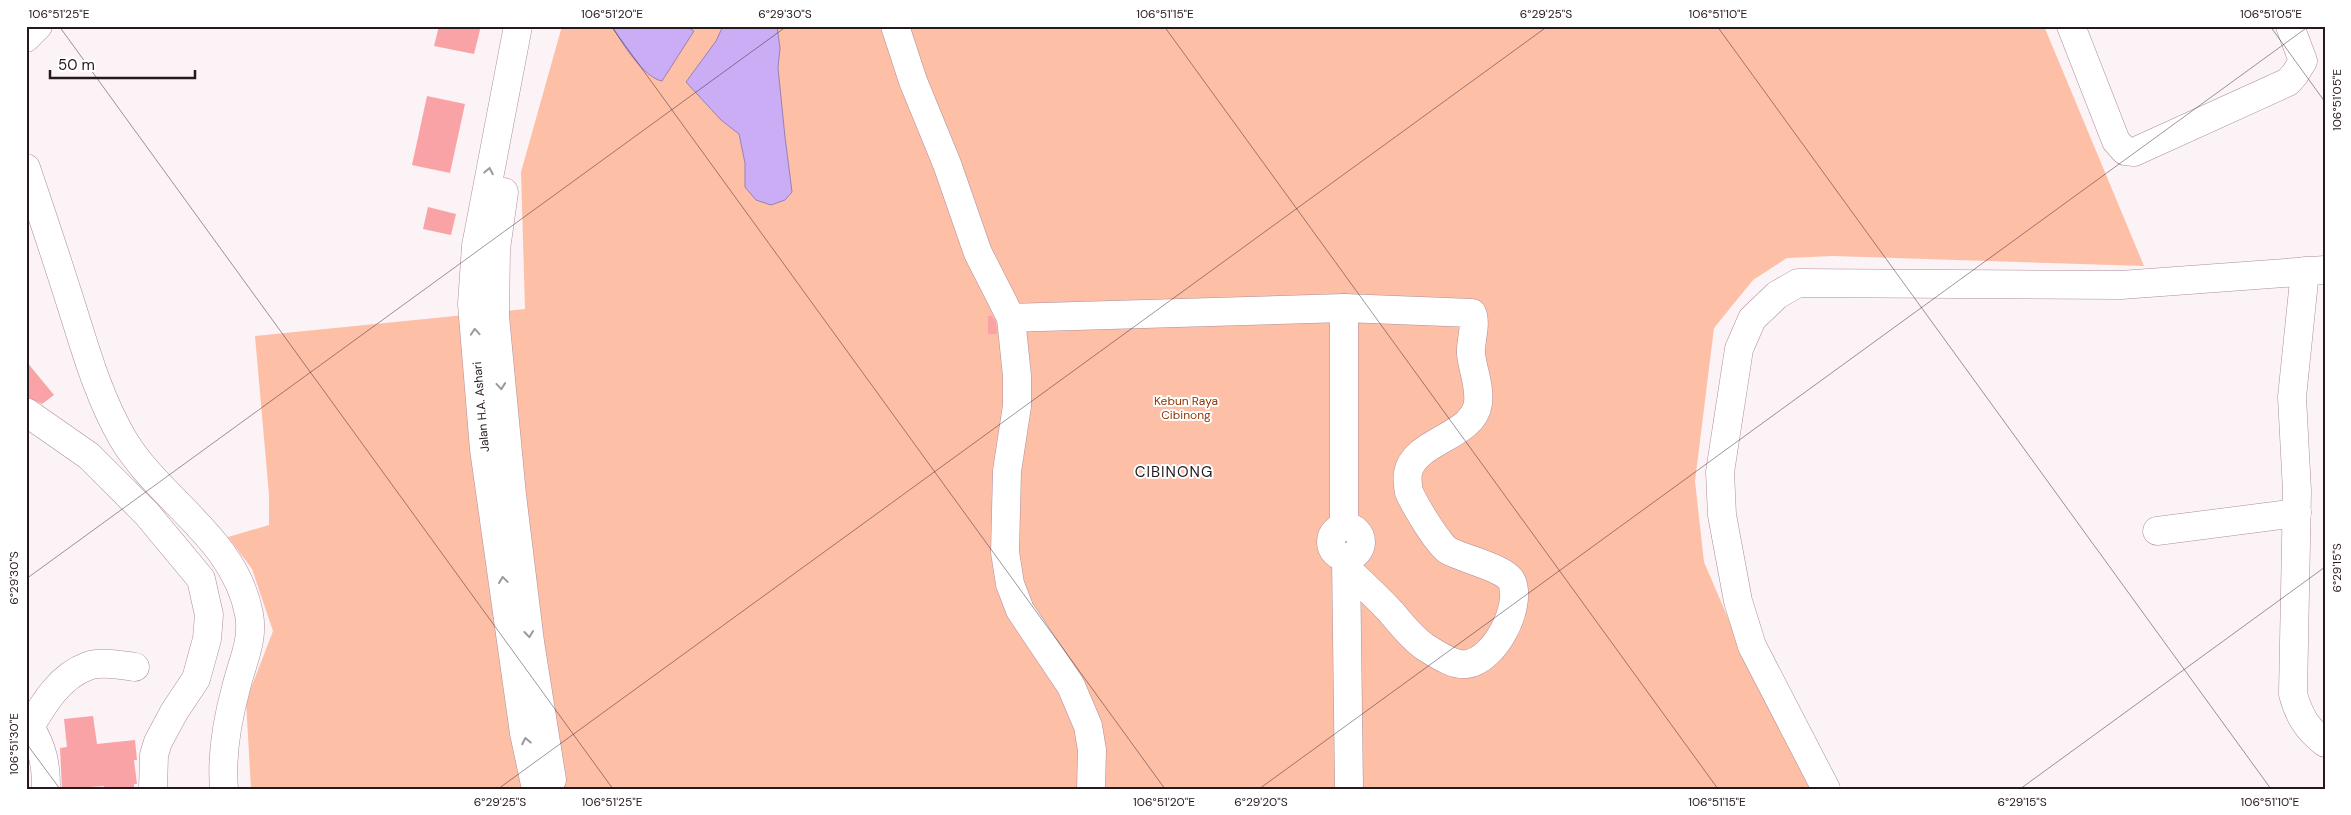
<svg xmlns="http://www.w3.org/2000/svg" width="2351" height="815" viewBox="0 0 2351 815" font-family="'DM Sans',sans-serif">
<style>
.green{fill:#febfa7}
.water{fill:#caadf4;stroke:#9981b4}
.building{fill:#faa3a6}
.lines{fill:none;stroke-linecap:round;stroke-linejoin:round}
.minor-casing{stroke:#ae8d9a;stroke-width:29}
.minor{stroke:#fff;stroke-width:28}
.oneway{stroke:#9d989a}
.ticks{fill:none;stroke:#26191e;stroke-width:1;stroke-opacity:0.45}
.labels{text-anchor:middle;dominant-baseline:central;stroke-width:4;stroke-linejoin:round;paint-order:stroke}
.park-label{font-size:12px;fill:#903505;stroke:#fff}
.street-label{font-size:12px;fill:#26191e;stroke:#fff}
.quarter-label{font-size:15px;letter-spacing:1px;fill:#26191e;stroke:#fff}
.neatline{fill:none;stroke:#26191e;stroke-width:2}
.ticks-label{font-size:12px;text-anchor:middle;fill:#26191e}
</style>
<rect width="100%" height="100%" fill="#fbf3f6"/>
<polygon class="green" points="562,26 2044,26 2144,266 1833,256 1787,258 1753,280 1714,328 1695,481 1704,562 1731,625 1811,789 251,789 246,701 273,631 252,569 228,537 269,525 269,495 255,336 525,309 521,172"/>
<g class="water">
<path d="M612 26H685L694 31 662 81C644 78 621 42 612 26Z"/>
<polygon points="723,26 777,26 780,48 778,68 785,137 792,192 785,200 771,205 756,200 745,187 745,163 739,134 721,120 686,82 716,41"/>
</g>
<g class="building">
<polygon points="439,26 481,26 474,54 434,46"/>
<polygon points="427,96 465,104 450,173 412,165"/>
<polygon points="428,207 456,214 451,235 423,229"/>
<polygon points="988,316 992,316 996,322 997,334 988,334"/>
<polygon points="26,361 54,395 42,404 26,397"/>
<polygon points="93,716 97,744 135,740 137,760 134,760 137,784 134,784 134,789 105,789 104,786 62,789 60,748 67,747 64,719"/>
</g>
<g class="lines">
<g class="minor-casing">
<g id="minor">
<polyline points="518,26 476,246 472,304 484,449 524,733 536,789"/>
<polyline points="895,26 913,81 947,164 978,253 1011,318 1017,376 1017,406 1007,471 1005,552 1010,584 1020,610 1071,686 1088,726 1092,750 1091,789"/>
<polyline points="2071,26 2116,141 2125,151 2134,152 2288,82 2295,74 2303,61 2290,26"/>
<polyline points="26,38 38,26"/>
<path d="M26 168C41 212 56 257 70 301 85 348 98 396 123 439 160 501 235 538 249 614 254 641 242 662 236 688 227 721 221 755 224 789"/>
<polyline points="504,192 496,249 495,316 512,495 530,642 552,780"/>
<path d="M2305 271 2292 397 2297 491 2293 694C2299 716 2307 729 2325 743"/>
<path d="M1344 308 1472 313C1477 324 1470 342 1471 354 1473 371 1480 386 1478 403 1474 437 1414 440 1408 473 1407 478 1408 488 1409 492 1414 504 1439 546 1449 551 1464 559 1508 569 1512 582 1522 607 1495 660 1467 664 1453 666 1437 654 1425 647 1412 638 1401 624 1391 612 1377 597 1362 583 1347 569"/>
<polyline points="1011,318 1344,308 1344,527"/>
<polyline points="26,412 89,456 147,514 201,579 209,615 207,639 196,679 174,712 158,742 154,755 153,789"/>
<circle cx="1346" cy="542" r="15"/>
<polyline points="2157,531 2297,513"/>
<polyline points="1346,558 1349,789"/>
<path d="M30 727C44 703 60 676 88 666 102 661 120 665 135 667"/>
<path d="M26 731 30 727C43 748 46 764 46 789"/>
<polyline points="1826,789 1752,646 1738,601 1722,515 1720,472 1739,349 1752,319 1777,295 1798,283 2121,285 2325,270"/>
</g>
</g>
<use href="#minor" class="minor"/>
</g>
<defs><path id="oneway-chevron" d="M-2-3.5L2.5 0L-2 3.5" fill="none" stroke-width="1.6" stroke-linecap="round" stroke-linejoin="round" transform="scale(1.25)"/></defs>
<g class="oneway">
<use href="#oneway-chevron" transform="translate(489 171) rotate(-79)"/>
<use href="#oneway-chevron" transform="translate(475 332) rotate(-94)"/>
<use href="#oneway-chevron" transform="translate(501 386) rotate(85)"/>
<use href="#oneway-chevron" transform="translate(503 580) rotate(-98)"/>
<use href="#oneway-chevron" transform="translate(529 634) rotate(84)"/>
<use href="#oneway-chevron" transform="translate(526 741) rotate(-101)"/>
</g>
<path class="ticks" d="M59 26 613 789M611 26 1165 789M1164 26 1718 789M1717 26 2271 789M2270 26 2325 102M26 579 787 26M26 743 60 789M498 789 1548 26M1259 789 2309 26M2020 789 2325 567"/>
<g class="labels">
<g class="park-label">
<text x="1186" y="401">Kebun Raya<tspan x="1186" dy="14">Cibinong</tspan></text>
</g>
<g class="street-label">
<text transform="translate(481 407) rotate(-95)">Jalan H.A. Ashari</text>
</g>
<g class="quarter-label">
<text x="1174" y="472">CIBINONG</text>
</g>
</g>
<rect width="2351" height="815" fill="none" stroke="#ffffff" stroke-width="55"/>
<path d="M50 70v8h145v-8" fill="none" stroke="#26191e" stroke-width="2.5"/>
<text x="58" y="70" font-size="15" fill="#26191e" stroke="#ffffff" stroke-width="4" paint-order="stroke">50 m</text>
<rect x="28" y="28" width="2296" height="760" class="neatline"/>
<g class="ticks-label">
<text x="59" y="18">106°51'25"E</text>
<text x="612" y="18">106°51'20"E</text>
<text x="785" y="18">6°29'30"S</text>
<text x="1165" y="18">106°51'15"E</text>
<text x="1546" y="18">6°29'25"S</text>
<text x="1718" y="18">106°51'10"E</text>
<text x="2271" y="18">106°51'05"E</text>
<text transform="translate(2337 100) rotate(-90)" y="4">106°51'05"E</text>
<text transform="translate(2337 568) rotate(-90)" y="4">6°29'15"S</text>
<text transform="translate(14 578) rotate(-90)" y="4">6°29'30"S</text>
<text transform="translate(14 744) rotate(-90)" y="4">106°51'30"E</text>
<text x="500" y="806">6°29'25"S</text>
<text x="612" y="806">106°51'25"E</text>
<text x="1164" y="806">106°51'20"E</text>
<text x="1261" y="806">6°29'20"S</text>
<text x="1717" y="806">106°51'15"E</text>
<text x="2022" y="806">6°29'15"S</text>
<text x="2270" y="806">106°51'10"E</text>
</g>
</svg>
